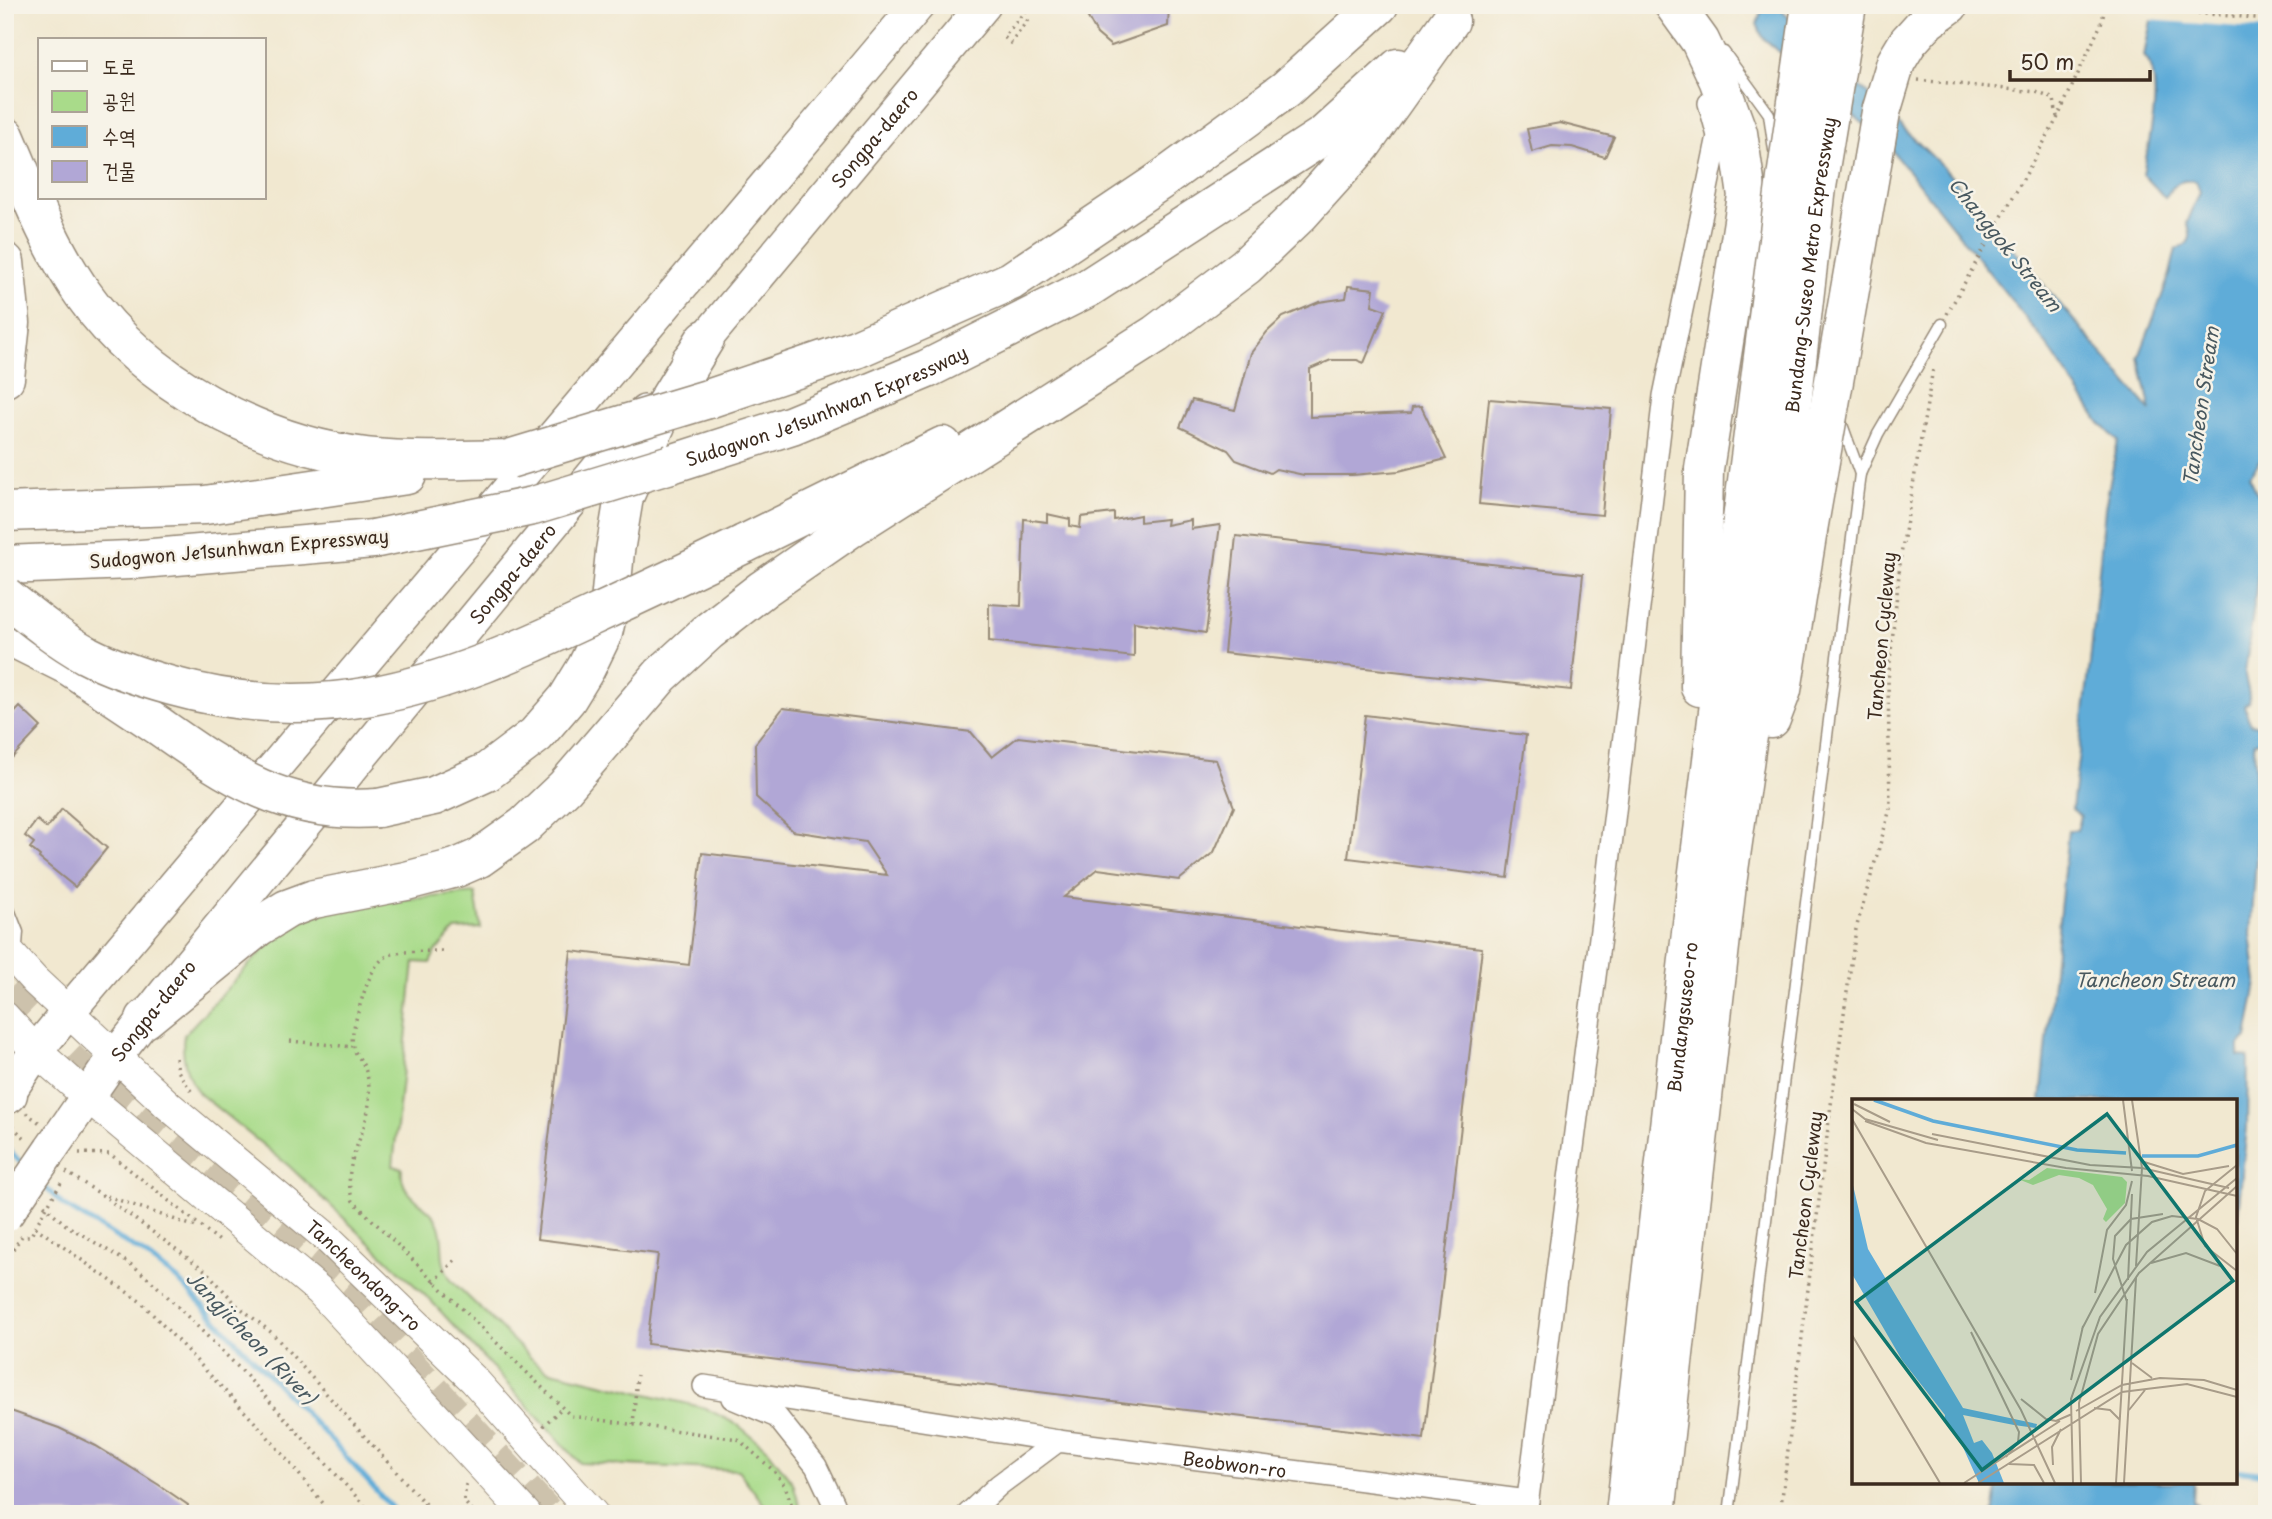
<svg xmlns="http://www.w3.org/2000/svg" width="2272" height="1519" viewBox="0 0 2272 1519" font-family="'Playpen Sans','Poor Story',sans-serif">
<style>
.green{fill:#a9db8a;stroke:#728254;stroke-width:2}
.water{fill:#5facd8;stroke:#4d6b7b;stroke-width:2}
.pier{fill:#f1e8d0}
.lines{fill:none;stroke-linecap:round;stroke-linejoin:round}
.stream{stroke:#5facd8;stroke-width:5}
.building{fill:#b1a7d6}
.secondary-tunnel{stroke:#cdc2ac;stroke-width:30;stroke-dasharray:30 15;stroke-linecap:butt}
.lane-casing{stroke:#968977;stroke-width:13}
.street-casing{stroke:#968977;stroke-width:24}
.secondary-casing{stroke:#968977;stroke-width:32}
.primary-casing{stroke:#968977;stroke-width:36}
.highway-casing{stroke:#968977;stroke-width:41}
.path{stroke:#968977;stroke-width:3.5;stroke-dasharray:2 5;stroke-linecap:butt}
.lane{stroke:#fff;stroke-width:10}
.street{stroke:#fff;stroke-width:21}
.secondary{stroke:#fff;stroke-width:30}
.primary{stroke:#fff;stroke-width:33}
.highway{stroke:#fff;stroke-width:38}
.primary-bridge-casing{stroke:#968977;stroke-width:36;stroke-linecap:butt}
.highway-bridge-casing{stroke:#968977;stroke-width:41;stroke-linecap:butt}
.path-bridge{stroke:#968977;stroke-width:3.5;stroke-dasharray:2 5;stroke-linecap:butt}
.primary-bridge{stroke:#fff;stroke-width:33}
.highway-bridge{stroke:#fff;stroke-width:38}
.labels{text-anchor:middle;dominant-baseline:central;stroke-width:5;stroke-linejoin:round;paint-order:stroke}
.street-label{font-size:18px;fill:#3b2a1e;stroke:#f7f3e8}
.water-label{font-size:19px;font-style:italic;fill:#48585f;stroke:#f7f3e8}
.inset-river{fill:none;stroke:#5facd8;stroke-width:3.5}
.inset-road{fill:none;stroke:#a89c89;stroke-width:2}
.view{fill:#0f766e;fill-opacity:0.15;stroke:#0f766e;stroke-width:3.5}
.inset-edge{fill:none;stroke:#3b2a1e;stroke-width:3.5}
</style>
<rect width="100%" height="100%" fill="#f7f3e8"/>
<filter id="ink" filterUnits="userSpaceOnUse"><feTurbulence type="fractalNoise" baseFrequency=".0143" numOctaves="2"/><feDisplacementMap in="SourceGraphic" scale="14" xChannelSelector="R" yChannelSelector="G"/><feConvolveMatrix kernelMatrix="1 2 1 2 8 2 1 2 1" color-interpolation-filters="sRGB"/></filter>
<filter id="wash" filterUnits="userSpaceOnUse"><feTurbulence type="fractalNoise" baseFrequency=".00686" numOctaves="4" result="noise"/><feDisplacementMap in="SourceGraphic" scale="28" xChannelSelector="R" yChannelSelector="G"/><feGaussianBlur stdDeviation="1.57" result="paint"/><feColorMatrix in="noise" values="0 0 0 0 0 0 0 0 0 0 0 0 0 0 0 0 0 1.4 0 .05"/><feComposite in="paint" operator="in"/></filter>
<g filter="url(#wash)">
<rect width="100%" height="100%" fill="#f1e8d0"/>
<path class="green" d="M475 893 481 928 455 930 435 952 430 963 414 962 393 1166 402 1168C398 1199 432 1203 439 1226 446 1247 437 1257 451 1280L535 1362 547 1370 705 1408 738 1425 767 1449 793 1483 802 1514H771L738 1470 580 1463 432 1302 289 1166 200 1094C186 1078 181 1055 184 1035L286 925 343 905Z"/>
<g class="water">
<path d="M2154 5H2267V451L2249 476 2257 493 2267 497V506L2245 672C2245 683 2250 691 2249 702L2244 705 2250 724 2263 726 2264 731 2260 741 2254 742 2258 829 2251 934 2257 982 2247 1038 2239 1045V1056L2248 1057 2247 1128 2235 1241V1101H2041L2068 830H2077L2081 816 2072 809 2090 663 2105 508 2118 441 2100 423 2047 345 1886 143 1763 38 1757 24 1762 10 1780 9 1943 167 2151 411 2139 357 2170 274 2176 249C2191 245 2193 236 2187 223L2200 192 2196 181C2179 179 2174 184 2165 198L2143 174C2148 145 2166 78 2144 56Z"/>
<polygon points="1998,1482 2194,1482 2193,1502 2197,1505 2196,1514 1993,1514"/>
</g>
<polygon class="pier" points="2150,5 2267,5 2267,29 2147,20"/>
<g class="lines">
<g class="stream">
<polyline points="5,1146 25,1167"/>
<polyline points="42,1184 63,1205 141,1252 177,1279 328,1437 397,1514"/>
<polyline points="2235,1470 2267,1474"/>
</g>
</g>
<g id="blocks">
<g class="building">
<polygon points="1081,5 1169,5 1168,26 1111,46 1097,34"/>
<polygon points="1560,123 1614,137 1605,157 1572,147 1552,146 1532,152 1527,129"/>
<polygon points="1348,286 1374,289 1372,305 1386,310 1364,363 1357,360 1331,360 1310,369 1310,417 1411,413 1412,407 1421,406 1446,459 1399,471 1352,475 1304,475 1276,469 1270,473 1236,460 1228,450 1180,427 1192,400 1235,410 1251,353 1267,332 1283,317 1319,302 1346,298"/>
<polygon points="1489,399 1611,409 1602,515 1479,504"/>
<polygon points="1114,513 1114,520 1140,515 1140,522 1167,519 1166,525 1191,520 1191,529 1220,525 1206,633 1134,622 1134,657 989,641 989,604 1021,606 1024,519 1047,522 1047,514 1070,519 1070,526 1080,528 1081,517"/>
<polygon points="1236,536 1583,574 1571,690 1224,653"/>
<polygon points="20,707 41,727 10,760 5,756 5,723"/>
<polygon points="783,708 971,732 992,757 1018,737 1216,760 1234,807 1214,852 1179,880 1098,869 1064,897 1482,948 1424,1439 647,1344 658,1254 537,1239 571,951 689,965 702,853 887,875 865,842 793,831 756,797 755,744"/>
<polygon points="1365,715 1526,735 1508,878 1348,858"/>
<polygon points="62,809 107,848 75,887 39,858 40,856 30,848 34,843 25,836 37,820 47,828"/>
<polygon points="5,1409 59,1428 96,1446 159,1485 188,1505 186,1514 5,1514"/>
</g>
</g>
</g>
<g filter="url(#ink)">
<use href="#blocks" fill-opacity="0" stroke="#968977" stroke-width="2"/>
<g class="lines">
<polyline class="secondary-tunnel" points="5,994 75,1062 153,1127 348,1296 550,1514"/>
<g class="lane-casing">
<g id="lane">
<polyline points="1724,52 1769,114 1774,150"/>
<polyline points="1860,474 1878,434 1942,324"/>
<polyline points="5,899 18,932 17,945 9,948"/>
<polyline points="1729,1514 1860,474 1840,419"/>
</g>
</g>
<g class="street-casing">
<g id="street">
<polyline points="704,1386 1058,1441"/>
<polyline points="732,1398 777,1417 816,1466 834,1504 833,1514"/>
<path id="s1" d="M968 1514 999 1485 1058 1441 1528 1501"/>
<polyline points="1526,1514 1602,922 1664,396 1718,136 1709,103"/>
</g>
</g>
<g class="secondary-casing">
<g id="secondary">
<path id="s2" d="M5 948 35 981 169 1106 325 1236 474 1380 593 1514"/>
<polyline points="5,1017 36,1051 88,1097 320,1291 526,1514"/>
</g>
</g>
<g class="primary-casing">
<g id="primary">
<path id="s3" d="M688 360 984 5"/>
<polyline points="5,1098 36,1051 68,1012 918,5"/>
<path id="s4" d="M51 1149 115 1057 167 991 645 412"/>
</g>
</g>
<g class="highway-casing">
<g id="highway">
<polyline points="1674,5 1700,41 1718,79 1738,133 1747,196 1704,469 1700,687"/>
<polyline points="1908,42 1927,21 1949,5"/>
<path d="M5 136C28 189 49 246 83 294 145 382 259 444 366 457 413 462 461 460 509 459"/>
<polyline points="5,262 11,323 5,378"/>
<polyline points="708,399 856,349 1011,281 1160,181 1286,89 1379,5"/>
<path id="s5" d="M671 464 792 425 927 369 1088 288 1324 135 1398 68"/>
<polyline points="5,512 205,505 407,475"/>
<polyline points="744,544 943,446"/>
<polyline points="5,565 130,560 373,539"/>
<polyline points="5,634 69,666 159,726"/>
<polyline points="1771,719 1782,690 1808,530"/>
<polyline points="378,808 434,796 487,772 536,735 567,699 586,668 603,633 610,603 615,551 624,497 665,405 705,339"/>
<polyline points="145,1019 258,927 287,909 314,899 406,881 456,868 479,858 524,826 565,787 661,675 709,631 763,589 854,526 1156,334 1246,266 1300,214 1362,145 1450,21"/>
<polyline points="5,1078 8,1094"/>
<path id="s6" d="M1625 1514 1697 880 1742 520"/>
<polyline points="1656,1514 1727,884 1778,525"/>
</g>
</g>
<g class="path">
<polyline points="1030,5 1004,37 1011,43 1030,17"/>
<polyline points="2059,7 2066,5"/>
<polyline points="1918,80 2036,92 2054,99 2057,117"/>
<polyline points="1947,314 2057,119 2101,24 2106,5"/>
<path d="M442 951C385 952 378 947 360 1005 357 1017 350 1035 353 1047 354 1052 359 1057 361 1061 369 1074 370 1088 369 1103 366 1139 340 1163 353 1201L571 1416 738 1439 774 1471 785 1486 795 1514"/>
<polyline points="290,1041 353,1047"/>
<polyline points="176,1058 178,1071 191,1091"/>
<polyline points="26,1113 40,1123"/>
<polyline points="7,1122 27,1140"/>
<polyline points="79,1153 110,1154 222,1243"/>
<polyline points="66,1172 102,1195 206,1271 237,1305 272,1333 434,1514"/>
<polyline points="107,1196 199,1228"/>
<polyline points="44,1205 66,1225 135,1267 160,1289 242,1371 372,1514"/>
<polyline points="5,1261 22,1236 31,1236 35,1227 141,1302 263,1431 332,1514"/>
<polyline points="434,1282 456,1259"/>
<polyline points="633,1425 637,1375"/>
<polyline points="543,1426 562,1408"/>
<polyline points="466,1484 464,1501 474,1514"/>
<polyline points="1780,1514 1830,1112 1856,929 1890,809 1888,680 1901,555 1933,369"/>
</g>
<use href="#lane" class="lane"/>
<use href="#street" class="street"/>
<use href="#secondary" class="secondary"/>
<use href="#primary" class="primary"/>
<use href="#highway" class="highway"/>
<g class="primary-bridge-casing">
<polyline id="primary-bridge" points="5,1216 51,1149"/>
</g>
<g class="highway-bridge-casing">
<g id="highway-bridge">
<polyline points="509,459 708,399"/>
<polyline points="1742,520 1786,178 1811,5"/>
<path id="s7" d="M1778 525 1817 187 1847 5"/>
<polyline points="1808,530 1881,112 1896,62 1908,42"/>
<polyline points="373,539 533,506 671,464"/>
<path d="M5 596C31 617 58 639 87 655 114 669 143 678 172 686 236 704 305 708 371 696 448 682 520 650 590 617 642 593 693 569 744 544"/>
<path d="M159 726C230 776 286 815 378 808"/>
</g>
</g>
<g class="path-bridge">
<polyline points="2100,5 2267,19"/>
<polyline points="35,1227 61,1183"/>
</g>
<use href="#primary-bridge" class="primary-bridge"/>
<use href="#highway-bridge" class="highway-bridge"/>
</g>
</g>
<g class="labels">
<g class="street-label">
<text stroke="none"><textPath href="#s3" startOffset="290">Songpa-daero</textPath></text>
<text stroke="none"><textPath href="#s7" startOffset="262">Bundang-Suseo Metro Expressway</textPath></text>
<text stroke="none"><textPath href="#s5" startOffset="166">Sudogwon Je1sunhwan Expressway</textPath></text>
<text transform="translate(239 548) rotate(-5)">Sudogwon Je1sunhwan Expressway</text>
<text stroke="none"><textPath href="#s4" startOffset="738">Songpa-daero</textPath></text>
<text transform="translate(1881 636) rotate(-85)">Tancheon Cycleway</text>
<text stroke="none"><textPath href="#s4" startOffset="172">Songpa-daero</textPath></text>
<text stroke="none"><textPath href="#s6" startOffset="500">Bundangsuseo-ro</textPath></text>
<text transform="translate(1805 1195) rotate(-83)">Tancheon Cycleway</text>
<text stroke="none"><textPath href="#s2" startOffset="486">Tancheondong-ro</textPath></text>
<text stroke="none"><textPath href="#s1" startOffset="294">Beobwon-ro</textPath></text>
</g>
<g class="water-label">
<text transform="translate(2006 244) rotate(51)">Changgok Stream</text>
<text transform="translate(2200 406) rotate(-82)">Tancheon Stream</text>
<text x="2155" y="979">Tancheon Stream</text>
<text transform="translate(252 1337) rotate(46)">Jangjicheon (River)</text>
</g>
</g>
<g transform="translate(1852 1099)">
<rect width="385" height="385" fill="#f1e8d0"/>
<path d="M195 69 270 78 275 83 273 104 254 123 251 120 255 110 241 86 227 79 207 76 181 86 166 80 177 81Z" fill="#a9db8a"/>
<path d="M0 82 16 150 111 309 185 325 184 329 162 326 111 316 122 344 130 341 140 354 152 384H127L110 346 92 322 93 316 50 261 0 175Z" fill="#5facd8"/>
<path class="inset-river" d="M22 1 81 22 225 51 274 54M290 57H346L385 46"/>
<path class="inset-road" d="M271 1 280 72M280 1 290 69 284 167M2 5 38 23M0 10 13 20 86 41M0 20 169 311 203 384M13 22 74 44 214 69 296 77 385 97M80 35 238 66 290 69 377 89M289 62 331 75 377 67M385 66 353 92 344 118 353 147 385 172M299 164 334 154 368 167M276 181 280 95M243 194 255 131 274 106 280 82M275 203 261 160 263 137 279 120 311 115M230 230 274 146 300 123 320 117 346 120 365 130 385 155M119 233 167 333 166 343 154 358M0 236 88 384M280 264 300 279M219 281 231 227M169 300 194 320 204 322 220 315M242 309 258 311 268 321M277 311 293 291M224 312 270 286 308 279 352 281 385 291M157 365 182 366 192 384M201 366 200 348 209 330M112 384 208 322M126 384 270 293 335 285 385 298M221 384 219 300 248 218 295 153 385 79M229 384 227 304 246 235 287 174 385 87M264 384 275 200M272 384 284 179"/>
<path class="view" d="M255 15 381 182 130 371 4 203Z"/>
<rect width="385" height="385" class="inset-edge"/>
</g>
<rect width="2272" height="1519" fill="none" stroke="#f7f3e8" stroke-width="28"/>
<rect x="38" y="38" width="228" height="161" fill="#f7f3e8" stroke="#aca397" stroke-width="2"/>
<rect x="52" y="61" width="35" height="10" fill="#ffffff" stroke="#aca397" stroke-width="2"/>
<text x="102" y="74" font-size="21" fill="#3b2a1e">도로</text>
<rect x="52" y="91" width="35" height="21" fill="#a9db8a" stroke="#aca397" stroke-width="2"/>
<text x="102" y="108" font-size="21" fill="#3b2a1e">공원</text>
<rect x="52" y="126" width="35" height="21" fill="#5facd8" stroke="#aca397" stroke-width="2"/>
<text x="102" y="144" font-size="21" fill="#3b2a1e">수역</text>
<rect x="52" y="161" width="35" height="21" fill="#b1a7d6" stroke="#aca397" stroke-width="2"/>
<text x="102" y="178" font-size="21" fill="#3b2a1e">건물</text>
<path d="M2010 70v10h140v-10" fill="none" stroke="#3b2a1e" stroke-width="3.5"/>
<text x="2020" y="70" font-size="21" fill="#3b2a1e" stroke="#f7f3e8" stroke-width="5" paint-order="stroke">50 m</text>
</svg>
